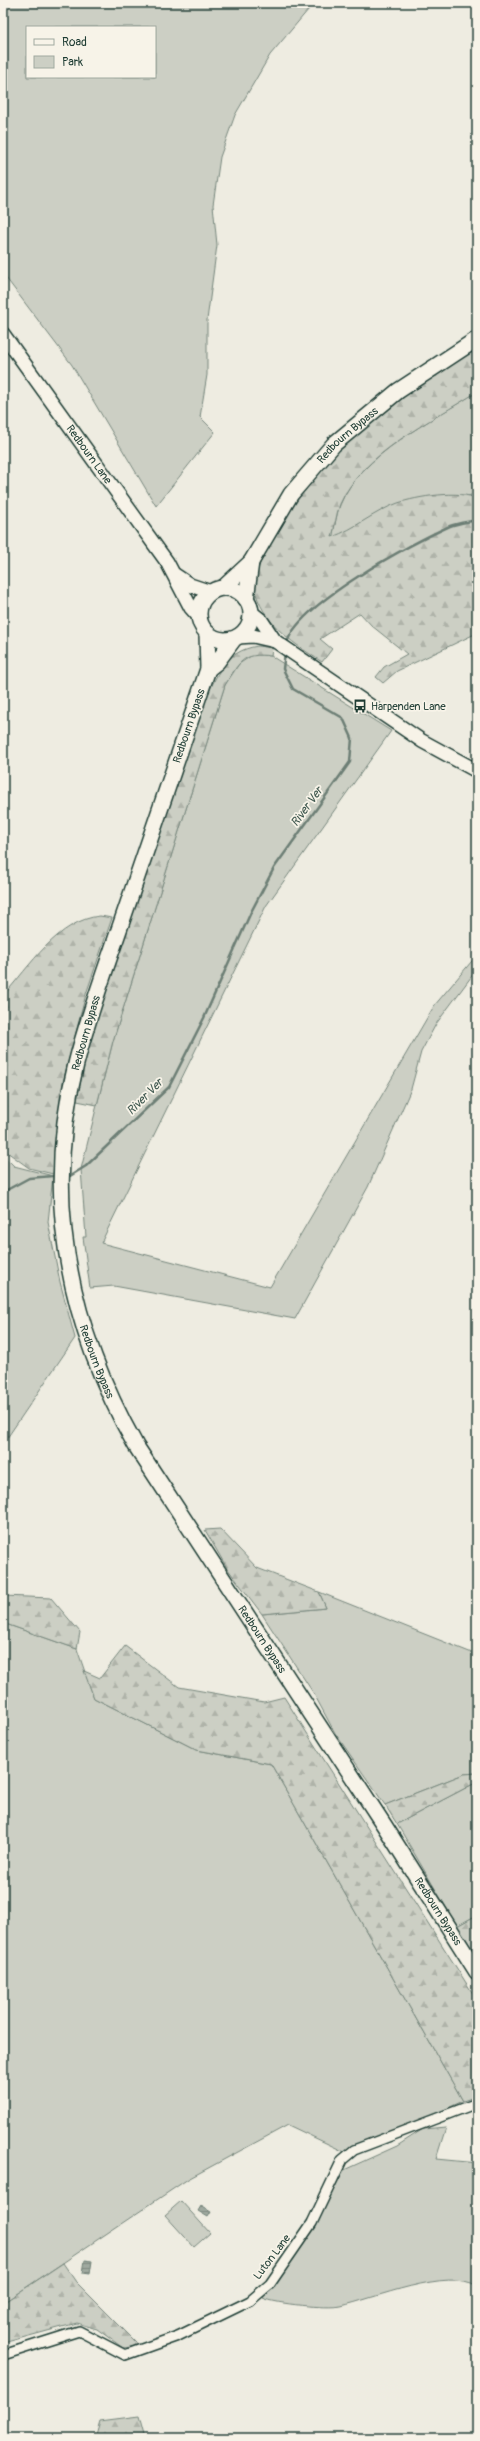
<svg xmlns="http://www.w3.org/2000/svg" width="480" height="2441" viewBox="0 0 480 2441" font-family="Pangolin,sans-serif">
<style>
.green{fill:#cccfc4;stroke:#76867c;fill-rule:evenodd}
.forest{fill:url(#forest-firs);stroke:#76867c}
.water{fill:url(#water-rules);stroke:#6c7e74}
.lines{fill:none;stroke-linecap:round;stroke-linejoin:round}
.stream{stroke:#6c7e74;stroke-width:2.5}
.street-casing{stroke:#1f3d34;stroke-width:12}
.secondary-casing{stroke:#1f3d34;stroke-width:16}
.primary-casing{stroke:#1f3d34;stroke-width:18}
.street{stroke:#f7f3e8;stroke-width:9}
.secondary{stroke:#f7f3e8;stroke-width:13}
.primary{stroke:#f7f3e8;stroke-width:15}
.labels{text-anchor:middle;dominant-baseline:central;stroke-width:3.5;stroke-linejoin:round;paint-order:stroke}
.street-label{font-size:11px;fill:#1f3d34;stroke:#f7f3e8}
.poi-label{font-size:11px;fill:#1f3d34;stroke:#f7f3e8;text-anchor:start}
.water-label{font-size:12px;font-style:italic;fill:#3f584f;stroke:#f7f3e8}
</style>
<defs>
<pattern id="forest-firs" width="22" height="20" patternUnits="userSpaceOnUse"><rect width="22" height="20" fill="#cccfc4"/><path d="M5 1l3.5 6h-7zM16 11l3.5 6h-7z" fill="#afb3a9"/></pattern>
<pattern id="water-rules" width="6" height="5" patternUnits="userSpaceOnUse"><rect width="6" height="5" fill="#9fa99f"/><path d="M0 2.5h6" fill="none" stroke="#818b82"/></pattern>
</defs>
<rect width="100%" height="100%" fill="#eeece1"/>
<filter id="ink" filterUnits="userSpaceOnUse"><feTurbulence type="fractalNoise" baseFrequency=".025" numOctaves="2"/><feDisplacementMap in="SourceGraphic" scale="8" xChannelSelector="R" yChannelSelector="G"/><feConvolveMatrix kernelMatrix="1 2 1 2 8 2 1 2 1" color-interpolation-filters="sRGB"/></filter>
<g filter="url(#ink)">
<g class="green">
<path d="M3 3H314L270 55 235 115 220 157 213 205 217 245 207 320V375L200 417 215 432 156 506 72 365 3 274ZM27 27H155V77H27Z"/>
<path d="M477 392V499L471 495 332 538C335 527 336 515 340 505 359 456 434 419 477 392Z"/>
<polygon points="254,654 271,656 391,731 266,906 101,1243 270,1287 434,1006 477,955 477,969 436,1024 421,1052 411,1089 368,1187 295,1319 114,1286 90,1288 83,1237 86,1237 81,1169 113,1041 225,685 239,664"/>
<polygon points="3,1155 14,1166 53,1176 48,1222 60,1282 75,1338 3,1444"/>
<polygon points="319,1592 477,1655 477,1773 464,1774 385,1805 335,1733 314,1694 262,1614 326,1608"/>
<polygon points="3,1623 77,1649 94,1698 197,1750 271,1764 463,2101 349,2154 288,2125 188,2179 3,2303"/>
<polygon points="477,1782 477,1915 457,1926 397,1824"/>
<path d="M446 2127 436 2159 477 2163V2286C449 2267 373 2299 341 2306 327 2309 276 2304 263 2298L304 2244 344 2170 397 2146 423 2129Z"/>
<polygon points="181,2201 210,2233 194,2247 165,2215"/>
</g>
<g class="forest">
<path d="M477 347V392C432 421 362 453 340 504 336 514 335 527 332 537 355 529 375 511 398 503 416 497 461 489 477 499V633L397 671 383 683 376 677 384 667 407 654 372 626 360 613 320 639 332 649 322 662C296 645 266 626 256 594 245 556 327 461 353 434 363 425 376 417 387 409 417 387 445 366 477 347Z"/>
<path d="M258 646 272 648 271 656C242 652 239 663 225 685L113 1041 97 1105 77 1101 84 1064 116 954 204 704C216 676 224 651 258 646Z"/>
<path d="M100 916 112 918 86 994 63 1082 53 1174 29 1168 3 1149V996C30 966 58 920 100 916Z"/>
<polygon points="220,1529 257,1568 319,1592 326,1608 262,1614 227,1568 205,1530"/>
<polygon points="3,1596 51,1598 80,1632 77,1649 3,1623"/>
<polygon points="125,1646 179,1687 264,1702 284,1697 477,2000 477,2096 463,2101 271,1764 197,1750 94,1698 84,1671 100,1678"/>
<polygon points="477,1773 477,1782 397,1824 385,1805 464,1774"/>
<polygon points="477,1915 477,1957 457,1926"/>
<polygon points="63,2263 76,2282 140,2346 123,2348 97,2329 77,2323 3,2343 3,2303"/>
<polygon points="139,2416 145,2438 95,2438 100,2421"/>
</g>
<g class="water">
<polygon points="201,2206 211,2212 208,2217 198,2211"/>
<polygon points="85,2260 92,2261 90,2274 83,2273"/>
</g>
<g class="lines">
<g class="stream">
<path d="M287 643C298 604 412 543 450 526 458 523 468 522 477 520"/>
<polyline points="70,1176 86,1166 169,1087 204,1018 251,912 274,868 350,762 352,738 343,718 293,689 283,669 285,652"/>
<polyline points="3,1192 29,1178 53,1176"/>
</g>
<g class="street-casing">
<polyline id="street" points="3,2355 79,2331 125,2355 178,2336 250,2301 270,2284 312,2223 342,2160 354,2150 477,2103"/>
</g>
<g class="secondary-casing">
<g id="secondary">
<path id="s1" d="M3 334 167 562 191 608 200 618"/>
<polyline points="175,575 190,585 211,592"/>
<polyline points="251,612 261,620 275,641"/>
<polyline points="238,637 253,636 275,641 422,741 477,771"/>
</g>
</g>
<g class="primary-casing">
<g id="primary">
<path id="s2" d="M223 588 251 562 291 494 334 444 398 391 477 339"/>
<circle cx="225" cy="614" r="26"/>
<polyline points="246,599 251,562"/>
<path id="s3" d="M207 633 208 669C180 753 150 837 122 921 106 968 88 1016 76 1064 42 1199 69 1327 136 1446L384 1825 477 1972"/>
<polyline points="208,669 217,662 234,639"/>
</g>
</g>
<use href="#street" class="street"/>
<use href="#secondary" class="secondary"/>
<use href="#primary" class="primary"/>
</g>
</g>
<defs>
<g id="bus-bare" transform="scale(1.08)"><path d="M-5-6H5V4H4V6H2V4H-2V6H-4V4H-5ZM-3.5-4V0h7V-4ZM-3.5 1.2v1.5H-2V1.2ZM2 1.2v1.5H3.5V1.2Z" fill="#1f3d34" stroke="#f7f3e8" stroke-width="2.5" paint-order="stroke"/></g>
</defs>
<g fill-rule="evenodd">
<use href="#bus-bare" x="360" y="706"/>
</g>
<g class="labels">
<g class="street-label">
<text stroke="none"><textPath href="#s2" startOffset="199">Redbourn Bypass</textPath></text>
<text stroke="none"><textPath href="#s1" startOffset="148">Redbourn Lane</textPath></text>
<text transform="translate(189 726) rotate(-71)">Redbourn Bypass</text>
<text transform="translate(86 1033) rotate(-74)">Redbourn Bypass</text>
<text stroke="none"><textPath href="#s3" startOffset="756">Redbourn Bypass</textPath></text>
<text stroke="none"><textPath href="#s3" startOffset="1080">Redbourn Bypass</textPath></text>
<text stroke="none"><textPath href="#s3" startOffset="1404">Redbourn Bypass</textPath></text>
<text transform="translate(272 2257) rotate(-53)">Luton Lane</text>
</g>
<g class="poi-label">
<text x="371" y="706">Harpenden Lane</text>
</g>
<g class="water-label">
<text transform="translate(307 807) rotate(-54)">River Ver</text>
<text transform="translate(145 1097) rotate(-45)">River Ver</text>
</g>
</g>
<rect width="480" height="2441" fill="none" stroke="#f7f3e8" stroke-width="16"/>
<rect x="8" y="8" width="464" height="2425" fill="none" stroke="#1f3d34" stroke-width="1.5" filter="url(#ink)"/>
<rect x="26" y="26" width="130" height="52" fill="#f7f3e8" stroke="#a1aaa0"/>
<rect x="34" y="39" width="20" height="6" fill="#f7f3e8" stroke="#a1aaa0"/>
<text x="62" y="46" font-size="12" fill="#1f3d34">Road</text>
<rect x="34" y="56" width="20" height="12" fill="#cccfc4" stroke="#a1aaa0"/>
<text x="62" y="66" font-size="12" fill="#1f3d34">Park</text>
</svg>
